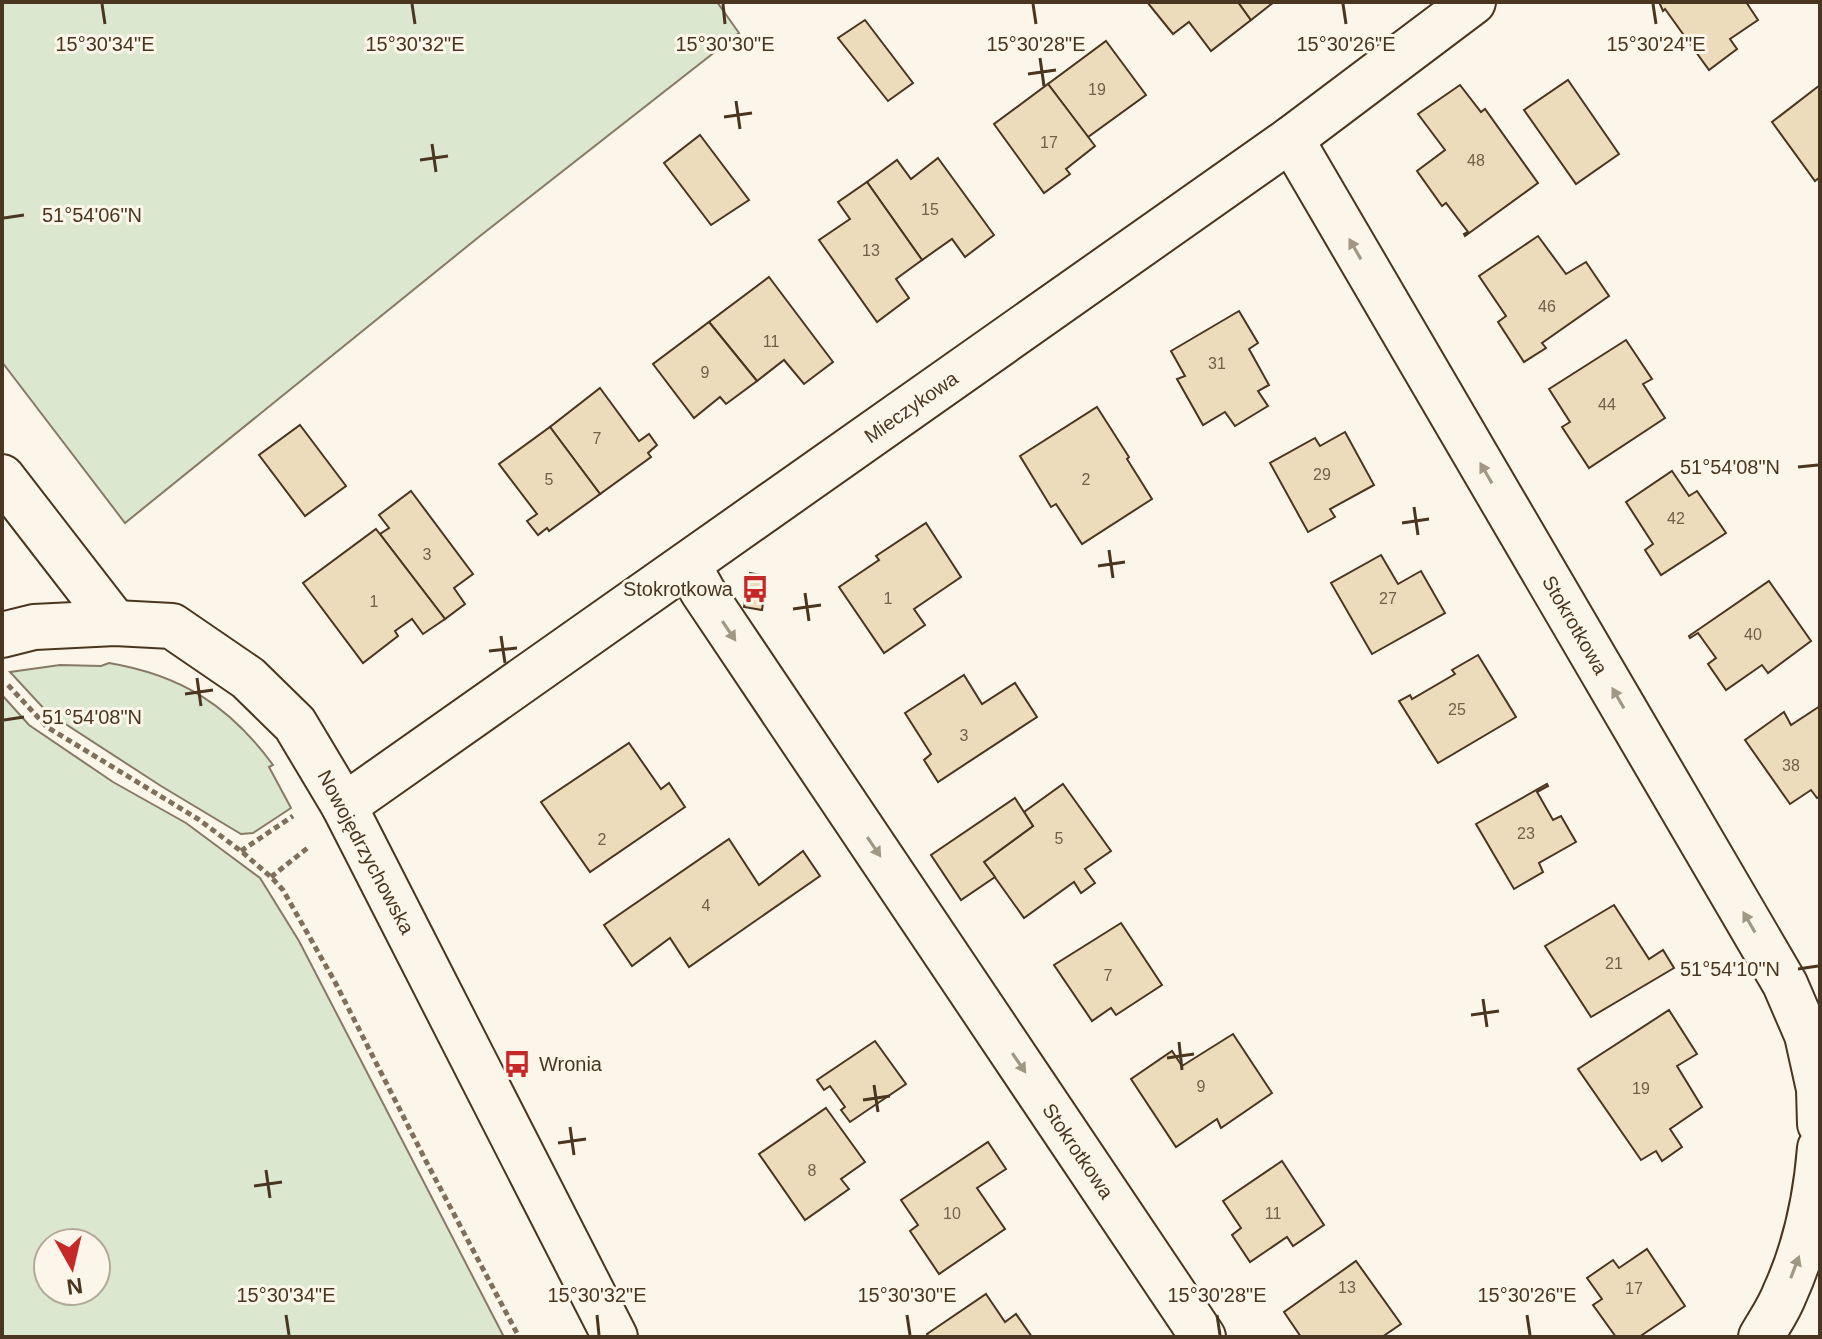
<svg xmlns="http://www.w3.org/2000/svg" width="1822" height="1339" viewBox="0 0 1822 1339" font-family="Helvetica,sans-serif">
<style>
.green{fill:#dce7d0;stroke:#887966;stroke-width:2;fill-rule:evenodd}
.building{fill:#ecdcbc;stroke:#4a3520;stroke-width:2}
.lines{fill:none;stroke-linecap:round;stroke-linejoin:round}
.minor-casing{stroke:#4a3520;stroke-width:48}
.tertiary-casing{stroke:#4a3520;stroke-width:48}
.path{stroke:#7f6f5c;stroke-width:5;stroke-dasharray:6 4;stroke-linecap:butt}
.minor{stroke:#fbf6e9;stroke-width:44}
.tertiary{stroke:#fbf6e9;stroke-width:44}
.oneway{fill:#a29684}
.ticks{fill:none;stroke:#4a3520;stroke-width:3}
.labels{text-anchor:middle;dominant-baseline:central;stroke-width:6;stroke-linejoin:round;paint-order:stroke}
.number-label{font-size:16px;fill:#725f47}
.street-label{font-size:20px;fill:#4a3520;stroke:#fbf6e9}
.poi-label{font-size:20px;fill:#4a3520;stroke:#fbf6e9;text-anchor:end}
.ticks-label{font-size:20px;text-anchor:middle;fill:#4a3520;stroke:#fbf6e9;stroke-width:6;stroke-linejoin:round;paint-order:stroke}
</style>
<rect width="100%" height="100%" fill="#fbf6e9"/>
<g class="green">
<polygon points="2,2 717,2 739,33 480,236 125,523 2,362"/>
<path d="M109 663C181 675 230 706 273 765L269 767 291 808 253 833 241 834 161 786 47 712 10 672 60 665 101 666Z"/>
<path d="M2 695 29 725 113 782 186 823 260 878 299 941 504 1337H2ZM48 1243H96V1291H48Z"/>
</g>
<g class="building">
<polygon points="1147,2 1238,2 1251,20 1211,51 1189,22 1173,34"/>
<polygon points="1238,2 1274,2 1251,20"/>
<polygon points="1659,2 1746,2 1758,20 1730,39 1737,49 1709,70 1665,9 1663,11"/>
<polygon points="865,20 913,83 888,101 838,38"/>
<polygon points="1106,41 1146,95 1088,137 1048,84"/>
<polygon points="1568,80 1619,154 1576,184 1524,110"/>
<polygon points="1048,84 1095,146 1066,169 1070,174 1044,193 994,124"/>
<polygon points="1460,85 1481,112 1485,109 1538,183 1465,236 1464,234 1468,232 1446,203 1442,206 1417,171 1445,150 1418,114"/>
<polygon points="1820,85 1820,177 1815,181 1772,122"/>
<polygon points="700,135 749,200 711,225 664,163"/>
<polygon points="938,158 994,235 965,257 952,239 922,260 867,182 897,160 911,179"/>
<polygon points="867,182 922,260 896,279 909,298 877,322 819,240 850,219 838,202"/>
<polygon points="1538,236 1566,274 1586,262 1609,296 1542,343 1546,348 1524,362 1498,322 1506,316 1479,276"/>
<polygon points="769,277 833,362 804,384 784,360 757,381 709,322"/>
<polygon points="1239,311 1258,343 1249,349 1269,385 1258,391 1268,406 1235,426 1225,412 1203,425 1177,379 1185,376 1171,351"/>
<polygon points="709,322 757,381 726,404 720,397 694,418 653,364"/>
<polygon points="1626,340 1652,379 1643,384 1665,418 1589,468 1562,427 1570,422 1549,389"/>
<polygon points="600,388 639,441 649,434 657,445 648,453 651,457 600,494 550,427"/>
<polygon points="1097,407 1129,457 1127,459 1152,499 1082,544 1056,504 1051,507 1020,456"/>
<polygon points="300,425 346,486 305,516 259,455"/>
<polygon points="550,427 600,494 549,531 547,528 538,535 527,521 537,514 499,464"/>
<polygon points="1345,432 1374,485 1330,509 1335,517 1308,532 1270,463 1315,438 1320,446"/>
<polygon points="1672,471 1689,496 1697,491 1726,533 1661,575 1645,550 1653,544 1626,502"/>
<polygon points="411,491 473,574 454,588 465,604 445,619 380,534 389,528 379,515"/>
<polygon points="926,523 961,577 914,609 925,625 884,653 839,587 879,560 876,556"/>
<polygon points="376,529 445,619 423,634 412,619 395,631 398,636 363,663 303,583"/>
<polygon points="1381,555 1398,584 1421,571 1445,613 1372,654 1331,583"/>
<polygon points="750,573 767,576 762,610 744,607"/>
<polygon points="1769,581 1811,641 1768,673 1762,665 1726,690 1708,664 1716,658 1698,633 1690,638 1689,636"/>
<polygon points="1478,655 1516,717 1438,763 1399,701 1410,695 1412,699 1455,674 1452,670"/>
<polygon points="964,675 982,704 1015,683 1037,717 938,782 924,760 931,754 905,713"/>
<polygon points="1820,706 1820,796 1817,798 1811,790 1790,804 1745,740 1784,712 1791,725"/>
<polygon points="629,743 661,789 669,783 685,807 590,872 541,802"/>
<polygon points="1063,784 1111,851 1085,869 1095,883 1081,893 1074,882 1024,918 984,862 1033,826 1024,812"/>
<polygon points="1547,784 1548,786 1537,792 1553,820 1561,816 1576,842 1539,863 1543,872 1514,889 1476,824"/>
<polygon points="1015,798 1033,826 984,862 995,877 961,900 931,855"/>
<polygon points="729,839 759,885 803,851 820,876 689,967 670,938 632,966 604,925"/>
<polygon points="1614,905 1649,959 1663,950 1674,968 1591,1017 1545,946"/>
<polygon points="1121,923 1162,985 1116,1015 1111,1008 1092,1021 1054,965"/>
<polygon points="1669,1010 1697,1054 1677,1066 1702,1107 1670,1129 1682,1147 1662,1161 1656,1151 1641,1160 1578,1069"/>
<polygon points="1233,1034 1272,1093 1221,1128 1217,1119 1176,1147 1131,1079 1172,1051 1182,1066"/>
<polygon points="875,1041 906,1084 850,1122 841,1110 845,1107 830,1086 824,1090 817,1080"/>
<polygon points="826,1108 865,1162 841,1179 849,1189 805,1220 759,1154"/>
<polygon points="988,1142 1006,1169 977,1188 1005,1229 939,1274 910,1231 918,1225 901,1200"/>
<polygon points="1282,1161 1324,1225 1293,1246 1287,1237 1250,1262 1232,1235 1241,1228 1223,1201"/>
<polygon points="1647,1249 1685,1306 1639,1337 1616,1337 1593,1305 1602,1299 1587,1278 1613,1260 1619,1268"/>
<polygon points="1356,1261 1401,1324 1382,1337 1301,1337 1284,1312"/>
<polygon points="986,1294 1005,1322 1016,1314 1032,1337 929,1337 927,1334"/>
</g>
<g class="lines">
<g class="minor-casing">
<g id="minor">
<polyline points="1291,139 1785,984 1807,1035 1819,1089 1820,1124"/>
<polyline points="2,477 115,623"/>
<polyline points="688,565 703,592 1203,1337"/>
<polyline points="344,806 1291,139 1473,2"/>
<path d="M1761 1337C1769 1323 1779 1309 1785 1293 1806 1247 1816 1199 1820 1148"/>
</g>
</g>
<g class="tertiary-casing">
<polyline id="tertiary" points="2,635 34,627 115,623 172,626 248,678 295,724 344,806 615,1337"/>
</g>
<g class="path">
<polyline points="8,685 47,727 198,819 241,851 271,877 283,890 335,982 428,1165 519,1337"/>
<polyline points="241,851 293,816"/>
<polyline points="271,877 310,846"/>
</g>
<use href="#minor" class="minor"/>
<use href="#tertiary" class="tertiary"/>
</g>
<defs><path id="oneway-solid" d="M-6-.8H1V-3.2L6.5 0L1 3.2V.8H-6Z" transform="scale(2)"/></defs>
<g class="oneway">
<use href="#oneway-solid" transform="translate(1355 249) rotate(-120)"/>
<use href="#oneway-solid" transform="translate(1486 473) rotate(-120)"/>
<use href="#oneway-solid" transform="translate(729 631) rotate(56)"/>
<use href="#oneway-solid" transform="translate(1618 698) rotate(-120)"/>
<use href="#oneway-solid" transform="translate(874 847) rotate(56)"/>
<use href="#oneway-solid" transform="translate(1749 922) rotate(-120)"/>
<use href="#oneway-solid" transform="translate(1019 1063) rotate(56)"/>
<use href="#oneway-solid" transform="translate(1795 1267) rotate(-69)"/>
</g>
<path class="ticks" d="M102 4 105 24M412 4 415 24M723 4 725 24M1033 4 1036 24M1343 4 1346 24M1653 4 1656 24M1040 58 1044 86M1028 74 1056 70M736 101 740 129M724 117 752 113M432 144 436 172M420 160 448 156M4 218 24 215M1798 467 1818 465M1414 507 1418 535M1402 523 1429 519M1109 550 1113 578M1098 566 1125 562M805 593 809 621M793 609 821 605M501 636 505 663M489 651 517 648M197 678 201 706M185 694 213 690M4 720 24 717M1798 969 1818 966M1483 999 1487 1027M1471 1015 1499 1011M1179 1042 1182 1070M1167 1058 1194 1054M874 1085 878 1112M863 1100 890 1096M570 1127 574 1155M558 1143 586 1139M266 1170 270 1198M254 1186 282 1182M286 1315 289 1335M597 1315 599 1335M907 1315 910 1335M1217 1315 1220 1335M1527 1315 1530 1335"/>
<defs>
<g id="bus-bare" transform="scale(2.16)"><path d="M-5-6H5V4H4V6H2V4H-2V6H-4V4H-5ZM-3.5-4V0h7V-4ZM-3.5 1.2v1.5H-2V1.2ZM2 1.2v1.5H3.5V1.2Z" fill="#c62828" stroke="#fbf6e9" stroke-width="2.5" paint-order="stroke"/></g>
</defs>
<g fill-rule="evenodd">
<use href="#bus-bare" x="755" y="589"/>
<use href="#bus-bare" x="517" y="1064"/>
</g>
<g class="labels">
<g class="number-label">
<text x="1097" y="89">19</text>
<text x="1049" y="142">17</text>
<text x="1476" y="160">48</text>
<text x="930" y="209">15</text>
<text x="871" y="250">13</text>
<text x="1547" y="306">46</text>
<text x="771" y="341">11</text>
<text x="1217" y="363">31</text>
<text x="705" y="372">9</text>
<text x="1607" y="404">44</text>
<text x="597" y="438">7</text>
<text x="1322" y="474">29</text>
<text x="549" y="479">5</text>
<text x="1086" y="479">2</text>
<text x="1676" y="518">42</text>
<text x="427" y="554">3</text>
<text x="888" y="598">1</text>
<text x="1388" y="598">27</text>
<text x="374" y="601">1</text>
<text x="1753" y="634">40</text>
<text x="1457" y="709">25</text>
<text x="964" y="735">3</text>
<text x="1791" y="765">38</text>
<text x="1526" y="833">23</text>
<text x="1059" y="838">5</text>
<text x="602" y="839">2</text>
<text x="706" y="905">4</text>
<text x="1614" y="963">21</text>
<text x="1108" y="975">7</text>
<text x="1201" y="1086">9</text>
<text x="1641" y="1088">19</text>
<text x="812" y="1170">8</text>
<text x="952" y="1213">10</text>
<text x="1273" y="1213">11</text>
<text x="1347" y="1287">13</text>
<text x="1634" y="1288">17</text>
</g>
<g class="street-label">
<text transform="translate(911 407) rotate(-35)">Mieczykowa</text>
<text transform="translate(1575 625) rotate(60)">Stokrotkowa</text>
<text transform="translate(366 852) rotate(62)">Nowojędrzychowska</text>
<text transform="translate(1078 1151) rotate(56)">Stokrotkowa</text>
</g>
<g class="poi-label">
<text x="733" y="589">Stokrotkowa</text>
<text x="539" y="1064" text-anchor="start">Wronia</text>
</g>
</g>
<g class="ticks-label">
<text x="105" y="51">15°30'34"E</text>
<text x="415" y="51">15°30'32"E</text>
<text x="725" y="51">15°30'30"E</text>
<text x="1036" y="51">15°30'28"E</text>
<text x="1346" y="51">15°30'26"E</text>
<text x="1656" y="51">15°30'24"E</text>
<text x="92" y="222">51°54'06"N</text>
<text x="1730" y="474">51°54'08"N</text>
<text x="92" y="724">51°54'08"N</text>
<text x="1730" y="976">51°54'10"N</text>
<text x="286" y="1302">15°30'34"E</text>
<text x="597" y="1302">15°30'32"E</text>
<text x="907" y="1302">15°30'30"E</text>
<text x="1217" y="1302">15°30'28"E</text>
<text x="1527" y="1302">15°30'26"E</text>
</g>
<rect width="1822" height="1339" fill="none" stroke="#4a3520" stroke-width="8"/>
<g transform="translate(72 1267) rotate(172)"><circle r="38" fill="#fbf6e9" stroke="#b4a999" stroke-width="2"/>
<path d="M0-6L14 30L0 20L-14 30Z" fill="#c62828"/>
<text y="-12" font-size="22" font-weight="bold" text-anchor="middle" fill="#4a3520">N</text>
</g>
</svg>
